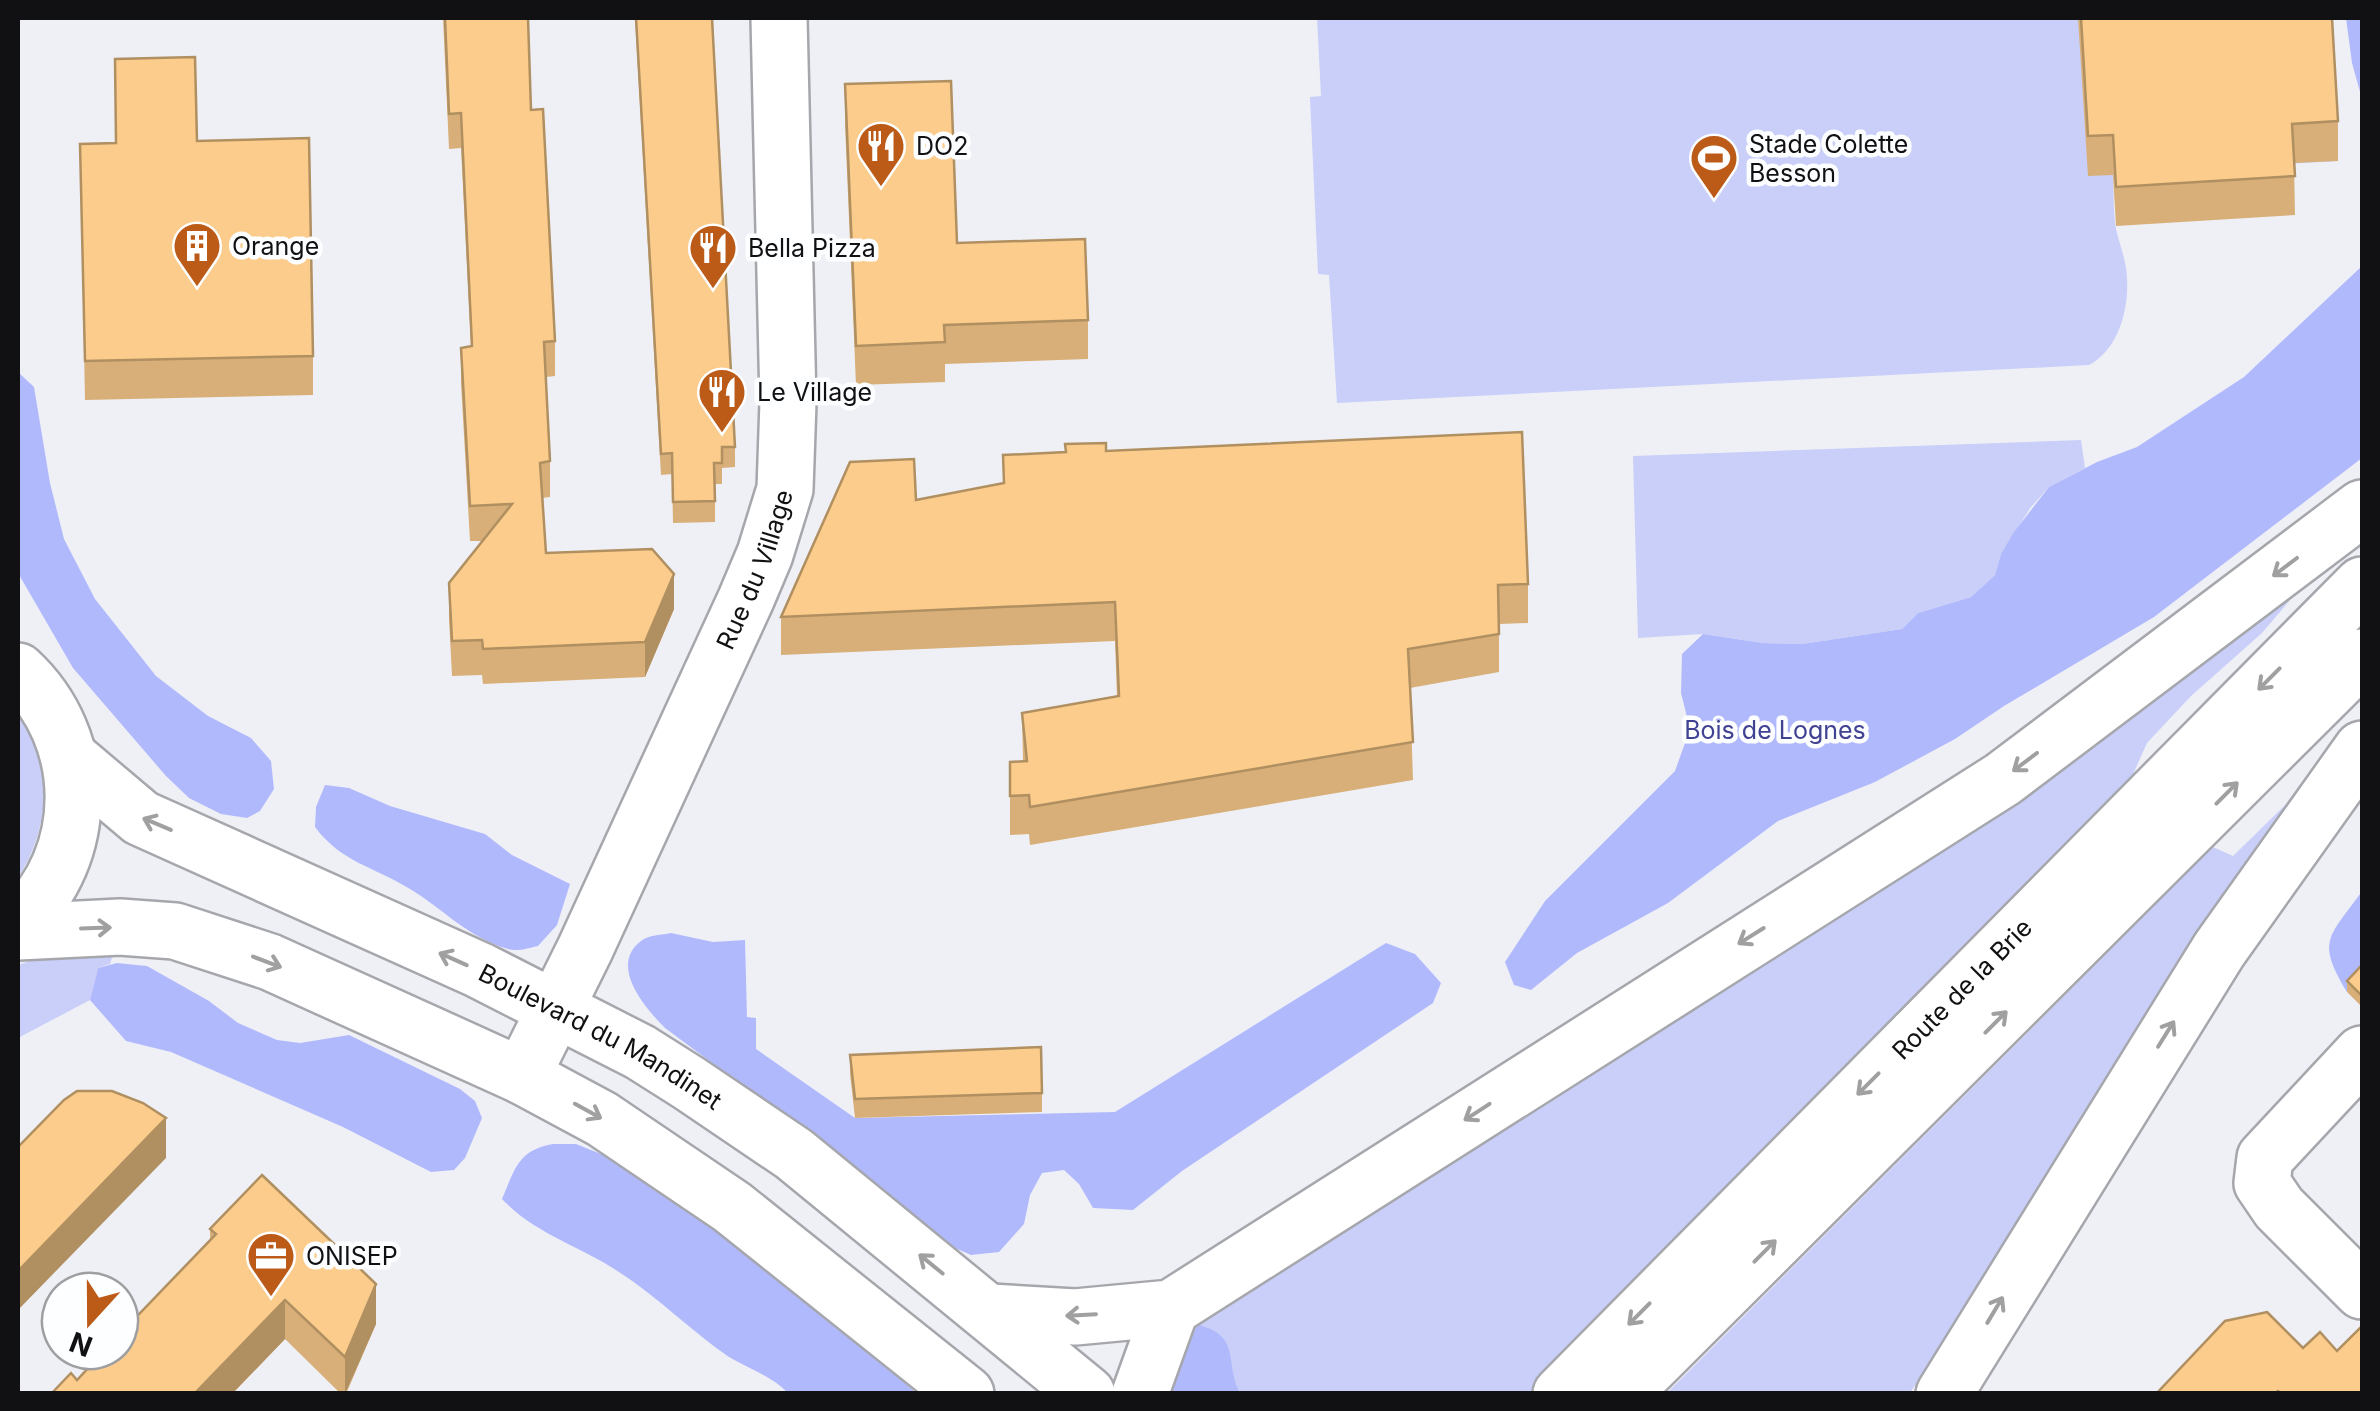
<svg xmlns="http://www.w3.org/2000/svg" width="2380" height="1411" viewBox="0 0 2380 1411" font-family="Inter,sans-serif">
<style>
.green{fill:#c9cff8}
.forest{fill:#b1b9fd}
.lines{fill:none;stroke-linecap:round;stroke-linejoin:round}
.minor-casing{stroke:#a6a7ad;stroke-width:60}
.highway-casing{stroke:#a6a7ad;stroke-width:60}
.minor{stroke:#fff;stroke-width:55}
.highway{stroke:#fff;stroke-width:55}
.wall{fill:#d8af78}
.shaded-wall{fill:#b08f61}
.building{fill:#fbcc8b;stroke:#b08f61;stroke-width:2.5}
.oneway{stroke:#a0a0a1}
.labels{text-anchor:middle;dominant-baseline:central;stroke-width:9;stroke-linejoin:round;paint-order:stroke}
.poi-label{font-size:25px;fill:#111113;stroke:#fdfeff;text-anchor:start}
.street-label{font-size:25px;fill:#111113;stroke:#fdfeff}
.park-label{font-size:25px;fill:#414292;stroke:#fdfeff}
</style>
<rect width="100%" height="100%" fill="#eff0f6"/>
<g class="green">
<path d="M1317 18H2329L2338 161 2113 174C2114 192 2113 212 2116 229 2119 242 2124 255 2126 268 2131 302 2121 348 2089 365L1337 403 1329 275 1318 274 1310 97 1321 96Z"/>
<polygon points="2081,440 2085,468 2049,487 2031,507 2001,554 1995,575 1971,597 1918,613 1902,629 1802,644 1763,643 1703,634 1638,638 1633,456"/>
<polygon points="2319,566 2262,633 2191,696 2147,743 2126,790 1529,1393 1162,1394 1183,1340 1204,1319"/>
<path d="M18 713C55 759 50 830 18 877Z"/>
<polygon points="2322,769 2137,1035 1910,1393 1666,1394 2213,847 2233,856"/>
<polygon points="115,948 110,964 98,968 90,1000 18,1038 18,965 44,956"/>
</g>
<g class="forest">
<polygon points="2346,18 2362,18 2362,99 2352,63"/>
<polygon points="2362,266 2362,458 2154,617 2004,706 1955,739 1875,782 1778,821 1668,903 1577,953 1531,990 1514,985 1505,962 1545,901 1675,771 1690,729 1681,693 1682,654 1703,634 1763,643 1802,644 1902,629 1918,613 1971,597 1995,575 2001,554 2014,532 2049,487 2097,462 2137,447 2244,377"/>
<polygon points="18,372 34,387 50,483 64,539 95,599 156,676 208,716 251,738 271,761 274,789 260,811 247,818 221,814 189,798 166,776 73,668 18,573"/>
<path d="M325 785 349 788 390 806 485 834 512 855 570 884 557 925 538 946C529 948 517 952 508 949 469 938 443 909 410 889 373 866 342 863 315 827L316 807Z"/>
<path d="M2362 891V976L2347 992C2315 939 2330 937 2362 891Z"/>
<path d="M671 933 713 942 745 940 747 1017 756 1018V1049L855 1118 1115 1112 1386 943 1415 954 1441 983 1433 1003 1182 1171 1133 1210 1093 1208 1079 1184 1064 1170 1042 1173 1030 1195 1024 1224 999 1252 971 1255 944 1243 878 1186 665 1028C646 1009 608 966 641 941 648 935 662 935 671 933Z"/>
<polygon points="117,963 147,966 209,1001 238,1023 277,1040 300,1043 349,1035 460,1089 475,1101 482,1118 465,1158 454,1170 431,1172 343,1127 171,1052 126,1041 90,1000 98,968"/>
<path d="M553 1144H576L601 1154 697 1212 817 1306 916 1393H788C772 1376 749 1369 729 1357 691 1331 658 1297 619 1272 580 1246 535 1234 502 1199 515 1169 518 1150 553 1144Z"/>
<path d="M1199 1325C1242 1337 1224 1362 1240 1393L1162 1394 1183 1340Z"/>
</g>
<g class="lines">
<g class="minor-casing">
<g id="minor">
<path d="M18 671C91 738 92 856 18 923"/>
<path id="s1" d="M70 758 141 818 479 970 640 1052 689 1083 794 1154 1087 1394"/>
<polyline points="18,932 120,927 175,931 270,962 522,1076 602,1119 732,1207 966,1394"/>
<polyline points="2362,1054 2265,1158 2262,1183 2279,1208 2362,1291"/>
<path id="s2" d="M522 1076 585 949 746 599 765 554 785 489 788 402 779 18"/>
</g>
</g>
<g class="highway-casing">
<g id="highway">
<polyline points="990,1312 1075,1317 1171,1308 2003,779 2362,508"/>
<polyline points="1140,1394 1171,1308"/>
<path id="s3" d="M1561 1394 2362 585"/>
<polyline points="1622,1394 2362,657"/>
<polyline points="1944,1394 2219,950 2362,749"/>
</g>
</g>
<use href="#minor" class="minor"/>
<use href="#highway" class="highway"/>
</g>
<g class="wall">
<polygon points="443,18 528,18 531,110 555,341 555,376 546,377 550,461 550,497 542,498 546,553 674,609 645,677 483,684 482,675 452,676 449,618 449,583 482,541 470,541 461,383 461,348 471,346 461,148 449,149"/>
<polygon points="635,18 712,18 735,447 735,467 722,468 722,484 715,484 715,522 673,523 672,474 661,475"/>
<polygon points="2078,18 2332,18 2338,121 2338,161 2294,163 2295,215 2116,226 2113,175 2088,176"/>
<polygon points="115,59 197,141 313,356 313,395 85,400 80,144 116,143"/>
<polygon points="845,84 957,243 1088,320 1088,359 945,364 945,382 856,385 845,124"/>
<polygon points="1106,451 1528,584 1528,623 1499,624 1499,672 1410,688 1413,780 1030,845 1029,834 1010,835 1010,762 1023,761 1022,713 1117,697 1115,641 781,655 781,617 916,500 1003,483"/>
<polygon points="2362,965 2362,1007 2347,992 2347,981"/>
<polygon points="850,1055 1042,1093 1042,1112 855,1118 850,1074"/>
<polygon points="210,1229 376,1324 346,1394 341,1394 285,1339 232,1394 51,1394 77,1380 210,1240"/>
</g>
<g class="shaded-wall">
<polygon points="674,574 674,609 645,677 645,642"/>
<polygon points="166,1118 166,1158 18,1310 18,1271"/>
<polygon points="376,1284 376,1324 345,1394 345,1357"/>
<polygon points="285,1300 285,1339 232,1394 194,1394"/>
</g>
<g class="building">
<polygon points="445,18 528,18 531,110 543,109 555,341 544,342 550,461 540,463 546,553 652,549 674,574 645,642 483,649 482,640 452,641 449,583 512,504 470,506 461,348 472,346 461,113 449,114"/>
<polygon points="636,18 712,18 735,447 722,447 722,463 714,463 715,501 673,502 672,453 661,454"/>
<polygon points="2081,18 2332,18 2338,121 2292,124 2295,176 2116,187 2113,135 2088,136"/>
<polygon points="195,57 197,141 309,138 313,356 85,361 80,144 116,143 115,59"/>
<polygon points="951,81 957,243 1085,239 1088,320 944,325 945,342 856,346 845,84"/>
<polygon points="1522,432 1528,584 1498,585 1499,634 1408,649 1413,742 1030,807 1029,795 1010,796 1010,762 1027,761 1022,713 1119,696 1115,602 781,617 850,462 914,459 916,500 1004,483 1003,455 1066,452 1065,444 1106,443 1106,451"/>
<polygon points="2362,965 2362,996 2347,981"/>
<polygon points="1041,1047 1042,1093 855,1099 850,1055"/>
<polygon points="77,1091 112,1091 143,1103 166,1118 18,1271 18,1147 64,1100"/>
<polygon points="262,1175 376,1284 345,1357 285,1300 194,1394 51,1394 71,1373 77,1380 104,1351 120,1351 120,1334 216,1234 210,1229"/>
<polygon points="2267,1312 2303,1348 2320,1332 2337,1351 2362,1326 2362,1394 2281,1394 2278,1391 2275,1394 2156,1394 2225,1321"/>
</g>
<defs><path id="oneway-shaft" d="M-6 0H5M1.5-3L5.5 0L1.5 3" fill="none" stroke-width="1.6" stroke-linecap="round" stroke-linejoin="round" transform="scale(2.5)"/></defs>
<g class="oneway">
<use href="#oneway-shaft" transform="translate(2285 567) rotate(143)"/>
<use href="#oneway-shaft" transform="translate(2269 679) rotate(135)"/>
<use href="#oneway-shaft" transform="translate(2025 762) rotate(143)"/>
<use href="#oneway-shaft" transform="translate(2227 793) rotate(-45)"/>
<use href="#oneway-shaft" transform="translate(157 824) rotate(-157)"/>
<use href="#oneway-shaft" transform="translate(96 928) rotate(-2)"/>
<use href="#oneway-shaft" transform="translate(1751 936) rotate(148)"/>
<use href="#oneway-shaft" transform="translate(453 959) rotate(-156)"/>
<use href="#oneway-shaft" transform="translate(267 962) rotate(21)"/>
<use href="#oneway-shaft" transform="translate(1996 1022) rotate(-45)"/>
<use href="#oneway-shaft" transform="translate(2166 1034) rotate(-58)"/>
<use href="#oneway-shaft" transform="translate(1868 1084) rotate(135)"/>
<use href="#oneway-shaft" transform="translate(588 1111) rotate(29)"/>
<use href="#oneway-shaft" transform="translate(1477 1112) rotate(147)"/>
<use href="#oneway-shaft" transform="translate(1765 1251) rotate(-45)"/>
<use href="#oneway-shaft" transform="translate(931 1264) rotate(-141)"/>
<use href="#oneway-shaft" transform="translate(1995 1310) rotate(-59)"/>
<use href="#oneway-shaft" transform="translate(1639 1314) rotate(135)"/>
<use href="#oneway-shaft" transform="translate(1081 1315) rotate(177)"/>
</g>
<defs>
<g id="restaurant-pin" transform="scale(2.5)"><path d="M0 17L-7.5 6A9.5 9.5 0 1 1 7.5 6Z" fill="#bc5b18" stroke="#fdfeff"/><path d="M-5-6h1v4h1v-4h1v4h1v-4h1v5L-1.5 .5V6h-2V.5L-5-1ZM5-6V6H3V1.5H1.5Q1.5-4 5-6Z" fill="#fff"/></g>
<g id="stadium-pin" transform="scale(2.5)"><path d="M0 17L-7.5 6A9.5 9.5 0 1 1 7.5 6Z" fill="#bc5b18" stroke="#fdfeff"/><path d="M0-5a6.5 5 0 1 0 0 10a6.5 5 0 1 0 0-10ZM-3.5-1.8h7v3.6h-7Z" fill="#fff"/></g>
<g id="building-pin" transform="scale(2.5)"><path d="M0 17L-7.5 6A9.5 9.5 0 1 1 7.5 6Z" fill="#bc5b18" stroke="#fdfeff"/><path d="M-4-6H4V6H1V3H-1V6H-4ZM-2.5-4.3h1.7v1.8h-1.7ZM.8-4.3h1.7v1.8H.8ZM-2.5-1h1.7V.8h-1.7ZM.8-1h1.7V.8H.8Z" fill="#fff"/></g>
<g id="office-pin" transform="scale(2.5)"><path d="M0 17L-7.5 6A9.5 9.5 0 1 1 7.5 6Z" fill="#bc5b18" stroke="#fdfeff"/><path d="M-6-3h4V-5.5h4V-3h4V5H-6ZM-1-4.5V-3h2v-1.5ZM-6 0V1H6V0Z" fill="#fff"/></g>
</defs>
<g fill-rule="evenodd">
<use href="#restaurant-pin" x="881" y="146"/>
<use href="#stadium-pin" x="1714" y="158"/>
<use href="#building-pin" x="197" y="246"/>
<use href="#restaurant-pin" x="713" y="248"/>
<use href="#restaurant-pin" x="722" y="392"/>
<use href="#office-pin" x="271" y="1256"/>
</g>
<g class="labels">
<g class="poi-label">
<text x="1749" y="144">Stade Colette<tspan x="1749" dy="29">Besson</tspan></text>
<text x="916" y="146">DO2</text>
<text x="232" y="246">Orange</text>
<text x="748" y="248">Bella Pizza</text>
<text x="757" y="392">Le Village</text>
<text x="306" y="1256">ONISEP</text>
</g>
<g class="street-label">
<text stroke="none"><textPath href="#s2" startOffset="558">Rue du Village</textPath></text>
<text stroke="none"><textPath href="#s3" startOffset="570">Route de la Brie</textPath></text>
<text stroke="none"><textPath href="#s1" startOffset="602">Boulevard du Mandinet</textPath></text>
</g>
<g class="park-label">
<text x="1775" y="730">Bois de Lognes</text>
</g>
</g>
<rect width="2380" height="1411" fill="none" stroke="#111113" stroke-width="40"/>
<g transform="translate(90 1321) rotate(201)"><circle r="48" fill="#fdfeff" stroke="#9f9fa1" stroke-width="2.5"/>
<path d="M0-8L18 38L0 25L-18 38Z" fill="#bc5b18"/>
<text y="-15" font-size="28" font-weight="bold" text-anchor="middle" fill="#111113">N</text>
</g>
</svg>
